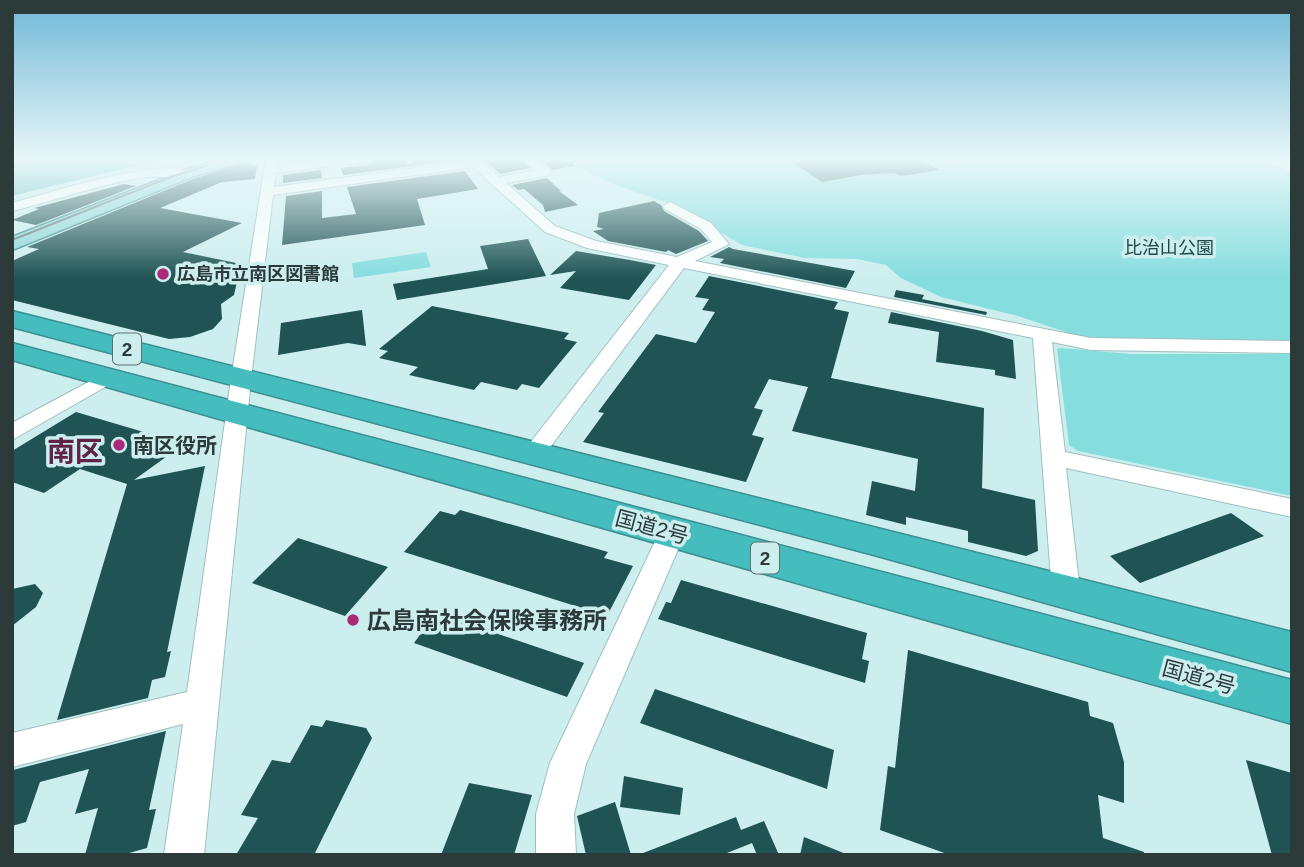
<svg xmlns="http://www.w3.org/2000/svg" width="1304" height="867" viewBox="0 0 1304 867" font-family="Arial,'Noto Sans JP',sans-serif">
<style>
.green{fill:#85ddde}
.water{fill:#5dbdbe}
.building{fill:#1f5354}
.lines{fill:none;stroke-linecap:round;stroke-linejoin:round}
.minor-casing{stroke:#9ebfbf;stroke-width:2}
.major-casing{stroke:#3d8f90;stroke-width:3}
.highway-casing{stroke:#3d8f90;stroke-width:3}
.minor{fill:#fff;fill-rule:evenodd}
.major{fill:#8fd7d9;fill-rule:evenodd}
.highway{fill:#45bdbf;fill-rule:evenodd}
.tram{stroke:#65797a;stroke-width:2}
.poi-dot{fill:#a92a79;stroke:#cdeeef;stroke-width:2.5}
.labels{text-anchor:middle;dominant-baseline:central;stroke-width:7;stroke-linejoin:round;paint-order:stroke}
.far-park-label{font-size:18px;fill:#1d4949;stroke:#cdeeef}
.far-poi-label{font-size:18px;font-weight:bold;fill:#2d3a3a;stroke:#cdeeef;text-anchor:start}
.shield{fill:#cdeeef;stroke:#5d7070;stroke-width:2}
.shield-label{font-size:19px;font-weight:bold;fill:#2d3a3a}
.poi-label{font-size:21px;font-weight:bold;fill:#2d3a3a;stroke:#cdeeef;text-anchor:start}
.street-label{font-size:21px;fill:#2d3a3a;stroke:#cdeeef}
.near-poi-label{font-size:24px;font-weight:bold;fill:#2d3a3a;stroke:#cdeeef;text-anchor:start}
.district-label{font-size:28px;font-weight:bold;fill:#602347;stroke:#cdeeef}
</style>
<rect width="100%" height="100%" fill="#cdeeef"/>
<g class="green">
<polygon points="567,158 1250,158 1292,170 1292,340 1111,340 1067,336 1066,332 1018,316 941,297 901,278 886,265 857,259 805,258 742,245 671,204 621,187 577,167"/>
<polygon points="426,252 431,267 354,278 352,263"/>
<polygon points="1060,348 1131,354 1292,354 1292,496 1078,451 1069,445 1057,349"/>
</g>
<polygon class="water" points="12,158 167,158 12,196"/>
<g class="building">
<polygon points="375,158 404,158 407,165 421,158 457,160 343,175 341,168 367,165"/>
<polygon points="483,158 520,158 530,168 500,174"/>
<polygon points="539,158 574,158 574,166 553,170"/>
<polygon points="786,158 916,158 940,170 901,176 895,173 861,175 822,182"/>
<polygon points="246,162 257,166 255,179 222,182 160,208 242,223 183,252 241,264 234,295 221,304 222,319 213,329 190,337 169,339 12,300 12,261 39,249 27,247 193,179"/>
<polygon points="321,170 322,178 283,183 283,175"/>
<polygon points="465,171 478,189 417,199 425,225 282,245 286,196 322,191 322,218 356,214 347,187"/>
<polygon points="547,178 561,191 559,191 578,205 545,212 543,205 524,189 518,190 512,185"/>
<polygon points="124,184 136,186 36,225 12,220 39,209 34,208 42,206"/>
<polygon points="654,201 661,205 664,211 699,231 708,241 676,254 668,250 666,252 608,241 593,231 604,229 597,227 599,213"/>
<polygon points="528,239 546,276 397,300 393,284 488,269 480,246"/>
<polygon points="729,247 733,249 855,271 846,288 720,263 724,259 710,257"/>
<polygon points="576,251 630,260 656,265 629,300 560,288 576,271 550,275"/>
<polygon points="709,276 838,302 834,309 849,312 831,378 984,408 982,488 1035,500 1038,551 1026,556 968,542 968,531 906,517 906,525 866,515 872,481 915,491 918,459 792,431 808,387 769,379 754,408 763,410 752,435 764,438 746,482 583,442 604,413 598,412 656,334 696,343 715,312 702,310 709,299 695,297"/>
<polygon points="896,290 924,295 922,299 987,312 986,315 894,297"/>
<polygon points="432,306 569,333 564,339 577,342 539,388 522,384 517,390 481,382 474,390 409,375 418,367 379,358 388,351 379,349"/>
<polygon points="362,310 366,346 348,343 278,355 281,323"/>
<polygon points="891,312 982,331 1013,340 1016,379 995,375 995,370 936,362 939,332 888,323"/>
<polygon points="76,412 184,444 134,480 205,466 167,652 171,651 165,677 152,680 148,698 57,720 127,484 80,469 44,493 12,482 12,451"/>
<polygon points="460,510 608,552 604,558 633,566 607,616 404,552 440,511 455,515"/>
<polygon points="1231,513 1264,536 1140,583 1110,556"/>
<polygon points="298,538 388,567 345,616 252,583"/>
<polygon points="681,580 867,633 862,659 869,661 865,683 658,619 666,602 671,603"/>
<polygon points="35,584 43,593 36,607 12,626 12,589"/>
<polygon points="436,613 584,663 567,697 414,643"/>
<polygon points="908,650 1088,702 1090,716 1113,723 1124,762 1124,803 1098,795 1103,838 1144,852 1144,855 950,855 880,830 888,766 895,768"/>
<polygon points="655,689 834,750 827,789 640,723"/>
<polygon points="326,720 366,728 372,738 314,855 236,855 258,818 241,815 272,760 290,763 311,725 322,727"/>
<polygon points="166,731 149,810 156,809 147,848 122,855 85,855 98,808 75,814 89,769 40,782 26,822 12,826 13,770"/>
<polygon points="1246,760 1292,773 1292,855 1272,855"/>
<polygon points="624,776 683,788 680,815 620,807"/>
<polygon points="469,783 532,795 514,855 441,855"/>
<polygon points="615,802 631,855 586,855 577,816"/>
<polygon points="736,817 741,830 764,821 779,855 757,855 752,843 722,855 638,855"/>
<polygon points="804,837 846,854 846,855 800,855"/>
</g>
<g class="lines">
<g class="minor-casing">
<g id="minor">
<polygon points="266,158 278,158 277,166 340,158 373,158 367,162 276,173 274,187 466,161 464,158 477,158 499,177 536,170 522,158 535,158 550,169 550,175 506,183 555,226 596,241 677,257 712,242 701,229 665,209 663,206 670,202 711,223 729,244 695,261 1091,338 1292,341 1292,353 1091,350 1052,342 1065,452 1292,499 1292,517 1066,468 1080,592 1076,600 1066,604 1056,600 1052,592 1033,338 684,268 542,458 534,461 526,458 522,453 526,448 669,265 587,248 545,232 473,167 273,195 251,379 204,855 164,855 183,724 12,767 12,733 187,692 231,379"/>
<polygon points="1250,158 1270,158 1292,163 1292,171"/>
<path d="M170 168 191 171 193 174C184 181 159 175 145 177 100 184 57 200 12 211V203C64 189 116 171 170 168Z"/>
<polygon points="107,372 114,374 117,378 114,382 12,440 12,423"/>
<polygon points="672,523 681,526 685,533 586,764 574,814 576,855 536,855 536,814 550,763 659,533 663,526"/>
</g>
</g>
<g class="major-casing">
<polygon id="major" points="224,158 246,158 244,161 192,177 12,250 12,237 182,171"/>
</g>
<g class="highway-casing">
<g id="highway">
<polygon points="12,311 1292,632 1292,672 874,555 12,327"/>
<polygon points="12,343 1292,680 1292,724 12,360"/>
</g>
</g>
<use href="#minor" class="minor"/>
<use href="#major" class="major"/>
<use href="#highway" class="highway"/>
<polyline class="tram" points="12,240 168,178 230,158"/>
</g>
<linearGradient id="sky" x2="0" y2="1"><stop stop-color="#70b8d7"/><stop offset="0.57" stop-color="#e8f7f8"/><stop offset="1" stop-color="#e8f7f8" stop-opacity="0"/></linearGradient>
<rect width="1304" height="279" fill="url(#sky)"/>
<g class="poi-dot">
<circle cx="163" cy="274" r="7"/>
<circle cx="119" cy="445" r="7"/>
<circle cx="353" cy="620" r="7"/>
</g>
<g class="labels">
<g class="far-park-label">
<text x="1169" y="248">比治山公園</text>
</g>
<g class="far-poi-label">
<text x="177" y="274">広島市立南区図書館</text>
</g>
<g class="shield">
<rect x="113" y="333.5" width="28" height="31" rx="5"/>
<rect x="751" y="542.5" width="28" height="31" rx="5"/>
</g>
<g class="shield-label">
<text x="127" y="349">2</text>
<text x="765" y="558">2</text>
</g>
<g class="poi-label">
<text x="133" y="445">南区役所</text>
</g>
<g class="street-label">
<text transform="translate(652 527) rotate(15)">国道2号</text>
<text transform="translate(1199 677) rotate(15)">国道2号</text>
</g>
<g class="near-poi-label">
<text x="367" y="620">広島南社会保険事務所</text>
</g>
<g class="district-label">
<text x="75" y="451">南区</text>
</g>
</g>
<rect width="1304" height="867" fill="none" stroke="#2d3a3a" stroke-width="28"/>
</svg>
